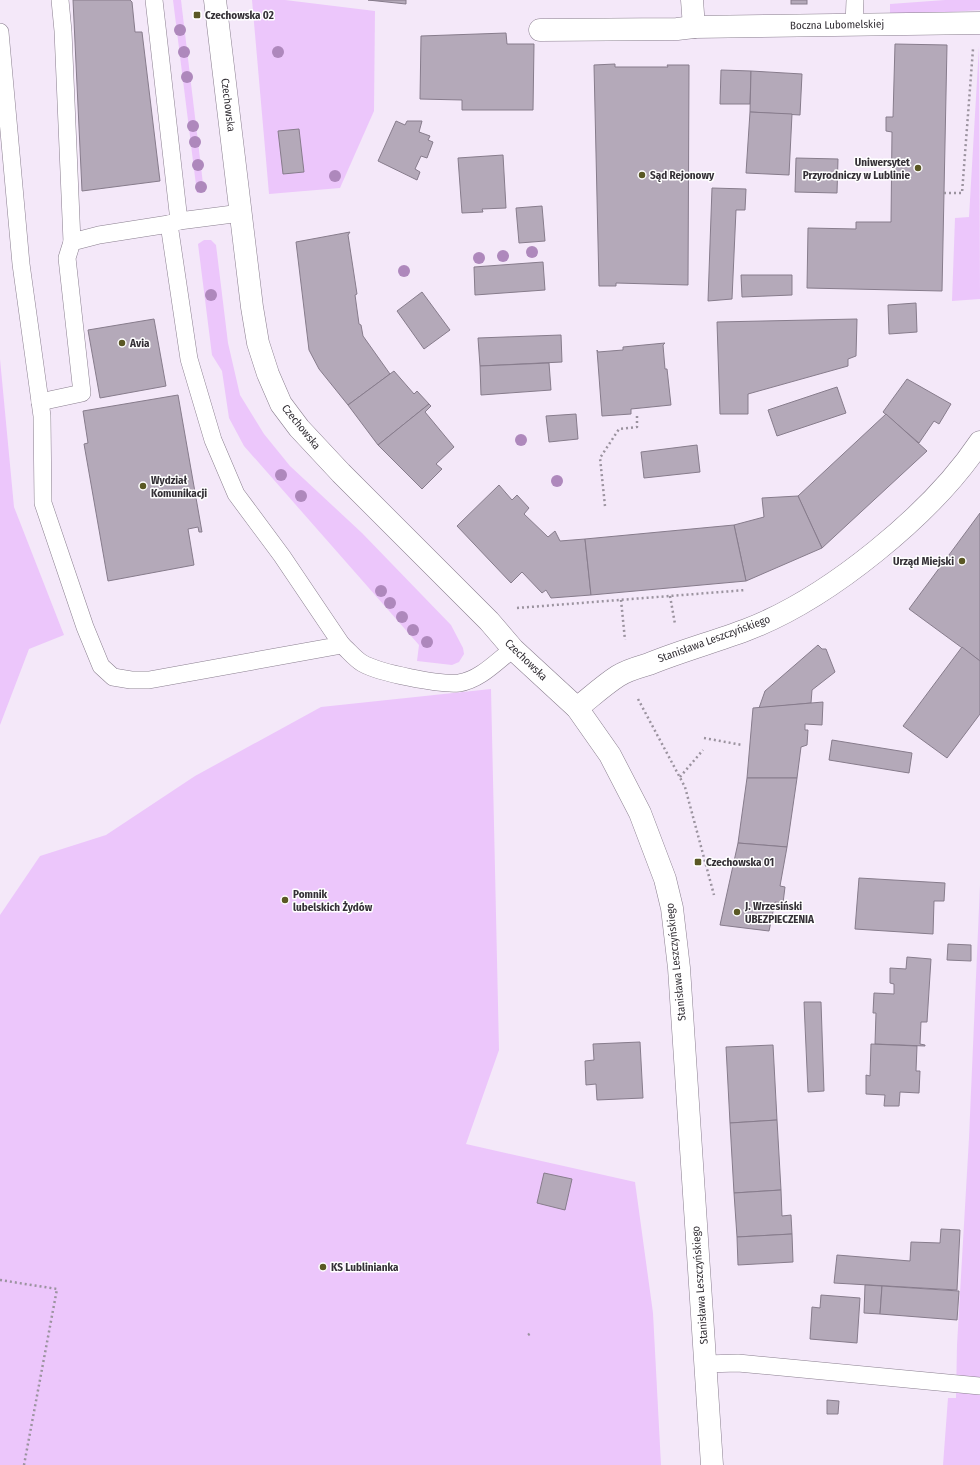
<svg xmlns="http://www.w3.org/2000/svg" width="980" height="1465" viewBox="0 0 980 1465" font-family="'Fira Sans Condensed',sans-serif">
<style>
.green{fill:#ecc6fb}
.building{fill:#b4a9b9;stroke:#877c8c}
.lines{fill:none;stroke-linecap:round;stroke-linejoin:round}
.lane-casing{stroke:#8a7f8f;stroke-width:18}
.street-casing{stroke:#8a7f8f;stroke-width:23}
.path{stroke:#9b939f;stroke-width:2.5;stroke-dasharray:2 3;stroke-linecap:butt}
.lane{stroke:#fff;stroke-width:17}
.street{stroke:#fff;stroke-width:22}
.tree{fill:#ae88bc}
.poi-dot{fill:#5a5824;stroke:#fff;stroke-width:1.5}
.labels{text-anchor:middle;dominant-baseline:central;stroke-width:3;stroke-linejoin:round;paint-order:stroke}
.poi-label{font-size:11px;font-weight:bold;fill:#343036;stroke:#fff;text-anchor:start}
.street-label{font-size:11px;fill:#343036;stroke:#fff}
</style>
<rect width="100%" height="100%" fill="#f4e8f9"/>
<g class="green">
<polygon points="173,0 181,0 204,192 197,193"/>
<polygon points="252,0 285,0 375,11 374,111 340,188 269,194"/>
<polygon points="945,0 980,0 980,10 890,16 890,4"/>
<polygon points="979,46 980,299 952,301 955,218 969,217"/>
<polygon points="204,240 211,240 216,245 228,343 240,395 264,434 290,466 362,533 451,625 463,648 464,654 459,662 452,665 417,661 419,645 244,446 229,418 222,371 212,355 198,244"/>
<polygon points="0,359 14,507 64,635 29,649 0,725"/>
<polygon points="491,689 499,1050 466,1144 635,1182 653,1313 661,1465 0,1465 0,915 40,856 106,835 195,776 321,707"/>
<polygon points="980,885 980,1465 943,1465 948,1398 956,1398 957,1345 969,1138"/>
</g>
<g class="building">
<polygon points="73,0 130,0 132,2 135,32 142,32 160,181 82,191"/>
<polygon points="368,0 406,0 406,4"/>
<rect x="791" y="0" width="16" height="4"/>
<polygon points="506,33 507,44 534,44 533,110 462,110 462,100 420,99 421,36"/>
<polygon points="895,44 947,45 942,291 807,288 808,228 856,229 856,222 891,222 892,132 886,131 886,117 893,117"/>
<polygon points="615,64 615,67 668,67 667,65 689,65 688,285 616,283 616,286 599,286 594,65"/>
<polygon points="721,70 751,71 750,104 720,104"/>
<polygon points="751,71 802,74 800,115 750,112"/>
<polygon points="750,112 792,114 789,175 746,173"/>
<polygon points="396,121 405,125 407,121 422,121 419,132 430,136 428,140 433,142 427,158 421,156 415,169 420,172 417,180 378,161"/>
<polygon points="299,129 304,172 283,174 278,131"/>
<polygon points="503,155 506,208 482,209 483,212 462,213 458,158"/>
<polygon points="796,158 838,159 837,193 795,192"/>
<polygon points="712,188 746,189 745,210 736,210 732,299 708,301"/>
<polygon points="542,206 545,241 519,243 516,208"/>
<polygon points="350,232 348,235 357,294 355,295 359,324 361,325 363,336 390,374 348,405 319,369 309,350 296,242"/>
<polygon points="543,262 545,290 475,295 474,267"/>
<polygon points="741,275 792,275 792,295 742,297"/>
<polygon points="422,292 450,330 424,349 397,311"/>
<polygon points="916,303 917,332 889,334 888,305"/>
<polygon points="154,319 166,386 100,398 88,330"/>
<polygon points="857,319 856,356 848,359 848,366 748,394 748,414 720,414 717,322"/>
<polygon points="561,335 562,362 480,366 478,338"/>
<polygon points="665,343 663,345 665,369 667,369 671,405 631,409 631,414 602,416 597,350 598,352 623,350 623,347"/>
<polygon points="549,363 551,390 481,395 480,366"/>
<polygon points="394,371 414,394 417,391 429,404 378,445 348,405"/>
<polygon points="907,379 951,404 939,424 934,421 919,443 883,412"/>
<polygon points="837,387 846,413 777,436 768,410"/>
<polygon points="178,395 202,532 199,532 198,527 188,529 194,565 108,581 84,444 88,443 83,411"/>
<polygon points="429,404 431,406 425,412 454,447 436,464 442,469 422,489 378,445"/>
<polygon points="576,414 578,439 549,442 546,416"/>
<polygon points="886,414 927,451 822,548 798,496"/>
<polygon points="697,445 700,472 644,478 641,452"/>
<polygon points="499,485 512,500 517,495 529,508 524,514 548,537 555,531 560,541 585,539 591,595 551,598 546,590 542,593 522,572 511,583 457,526"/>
<polygon points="798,496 822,548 746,581 734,525 764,517 762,498"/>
<polygon points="980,513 980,661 909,609"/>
<polygon points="734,525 746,581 591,595 585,539"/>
<polygon points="818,645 822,649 826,649 835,672 812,690 811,703 759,708 765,691"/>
<polygon points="962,647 980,661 980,714 947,758 903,726"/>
<polygon points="823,702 822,725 805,724 805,730 808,730 807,745 801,747 797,778 747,778 753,708"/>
<polygon points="832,740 912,753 909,773 829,760"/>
<polygon points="747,778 797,778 787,847 738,843"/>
<polygon points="738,843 787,847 780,886 785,887 783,903 775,902 769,931 720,925"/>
<polygon points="859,878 945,883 944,901 934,901 933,934 855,929"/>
<polygon points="948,944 971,945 971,961 947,960"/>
<polygon points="907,957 931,959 927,1022 921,1022 920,1044 925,1045 925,1046 875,1044 876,1013 873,1013 874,993 894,994 894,984 890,983 890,968 906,969"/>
<polygon points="804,1002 821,1002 824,1091 808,1092"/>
<polygon points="640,1042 643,1098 597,1100 596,1084 586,1085 585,1061 594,1060 593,1044"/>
<polygon points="871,1044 917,1046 916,1071 920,1071 919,1093 900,1092 899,1106 884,1106 885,1095 866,1094 866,1075 870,1076"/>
<polygon points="773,1045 777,1120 730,1123 726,1047"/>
<polygon points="777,1120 781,1190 734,1193 730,1123"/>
<polygon points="544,1173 572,1179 565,1210 537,1203"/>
<polygon points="781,1190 782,1216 791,1215 792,1234 737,1237 734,1193"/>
<polygon points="941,1229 960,1230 957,1290 834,1283 837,1255 910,1261 911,1242 940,1243"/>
<polygon points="792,1234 793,1262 738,1265 737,1237"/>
<polygon points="865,1285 882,1286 880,1314 864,1313"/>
<polygon points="882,1286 959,1291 957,1320 880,1314"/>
<polygon points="821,1295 860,1298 857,1343 810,1339 812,1307 820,1308"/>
<polygon points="827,1400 839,1401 838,1414 827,1414"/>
</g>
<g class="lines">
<g class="lane-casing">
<g id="lane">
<polyline points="60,0 63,31 72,242"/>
<polyline points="854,25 855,0"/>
<polyline points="0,32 21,264 42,416 43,503 85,627 101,666 113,677 131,680 149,680 342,645 282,556 236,494 213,440 189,359 169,224 179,221 154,0"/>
<polyline points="179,221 241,213"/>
<polyline points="40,402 82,393 67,258 72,242 99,235 169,224"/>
<path d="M342 645C348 650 355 659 362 663 379 673 440 685 459 683 480 680 497 661 513 649"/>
<polyline points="705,1364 738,1363 980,1386"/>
</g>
</g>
<g class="street-casing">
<g id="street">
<polyline points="215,0 252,307 258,343 268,374 281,404 299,428 341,473 489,621 513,649 577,708 610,755 640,813 665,879 672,908 679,968 712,1465"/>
<polyline points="692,0 694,27 980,23"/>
<polyline points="540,30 677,29 694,27"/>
<path d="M577 708C591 697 604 685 618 676 627 670 639 667 649 664 681 651 714 642 746 630 828 599 932 514 980 442"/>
</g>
</g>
<g class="path">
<polyline points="944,193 962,193 973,49"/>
<polyline points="605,506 600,458 619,429 637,427 637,415"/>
<polyline points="670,596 675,624"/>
<polyline points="621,600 625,640"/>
<polyline points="517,608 746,590"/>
<polyline points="638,699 685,787 714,895"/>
<polyline points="704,738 742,745"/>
<polyline points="680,777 703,750"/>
<polyline points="0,1280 57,1289 24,1465"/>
<polyline points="528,1335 531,1333"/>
</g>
<use href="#lane" class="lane"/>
<use href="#street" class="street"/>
</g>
<g class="tree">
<circle cx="180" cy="30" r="6"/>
<circle cx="184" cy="52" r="6"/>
<circle cx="278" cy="52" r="6"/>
<circle cx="187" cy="77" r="6"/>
<circle cx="193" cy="126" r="6"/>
<circle cx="195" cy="142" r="6"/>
<circle cx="198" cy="165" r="6"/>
<circle cx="335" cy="176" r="6"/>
<circle cx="201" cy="187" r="6"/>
<circle cx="532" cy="252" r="6"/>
<circle cx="503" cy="256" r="6"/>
<circle cx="479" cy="258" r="6"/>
<circle cx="404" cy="271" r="6"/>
<circle cx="211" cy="295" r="6"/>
<circle cx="521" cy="440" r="6"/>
<circle cx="281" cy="475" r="6"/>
<circle cx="557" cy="481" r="6"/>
<circle cx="301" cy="496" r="6"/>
<circle cx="381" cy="591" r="6"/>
<circle cx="390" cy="603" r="6"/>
<circle cx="402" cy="617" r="6"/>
<circle cx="413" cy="630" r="6"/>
<circle cx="427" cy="642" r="6"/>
</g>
<g class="poi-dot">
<rect x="193" y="11" width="8" height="8" rx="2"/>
<circle cx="918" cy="168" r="4"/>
<circle cx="642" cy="175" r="4"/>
<circle cx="122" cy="343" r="4"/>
<circle cx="143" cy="486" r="4"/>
<circle cx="962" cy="561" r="4"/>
<rect x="694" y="858" width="8" height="8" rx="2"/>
<circle cx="285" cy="900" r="4"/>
<circle cx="737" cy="912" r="4"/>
<circle cx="323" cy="1267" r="4"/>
</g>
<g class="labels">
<g class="poi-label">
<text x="205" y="15">Czechowska 02</text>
<text x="910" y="162" text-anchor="end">Uniwersytet<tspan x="910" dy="13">Przyrodniczy w Lublinie</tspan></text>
<text x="650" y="175">Sąd Rejonowy</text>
<text x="130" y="343">Avia</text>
<text x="151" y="480">Wydział<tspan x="151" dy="13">Komunikacji</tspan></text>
<text x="954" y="561" text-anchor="end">Urząd Miejski</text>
<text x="706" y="862">Czechowska 01</text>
<text x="293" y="894">Pomnik<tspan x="293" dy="13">lubelskich Żydów</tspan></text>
<text x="745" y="906">J. Wrzesiński<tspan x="745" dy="13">UBEZPIECZENIA</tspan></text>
<text x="331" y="1267">KS Lublinianka</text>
</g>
<g class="street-label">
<text transform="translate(837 25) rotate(-1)">Boczna Lubomelskiej</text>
<text transform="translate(228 105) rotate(83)">Czechowska</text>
<text transform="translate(301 427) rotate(51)">Czechowska</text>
<text transform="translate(714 639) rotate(-20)">Stanisława Leszczyńskiego</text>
<text transform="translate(526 660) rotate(44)">Czechowska</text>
<text transform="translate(676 962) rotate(-96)">Stanisława Leszczyńskiego</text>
<text transform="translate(700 1285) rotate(-94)">Stanisława Leszczyńskiego</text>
</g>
</g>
</svg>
